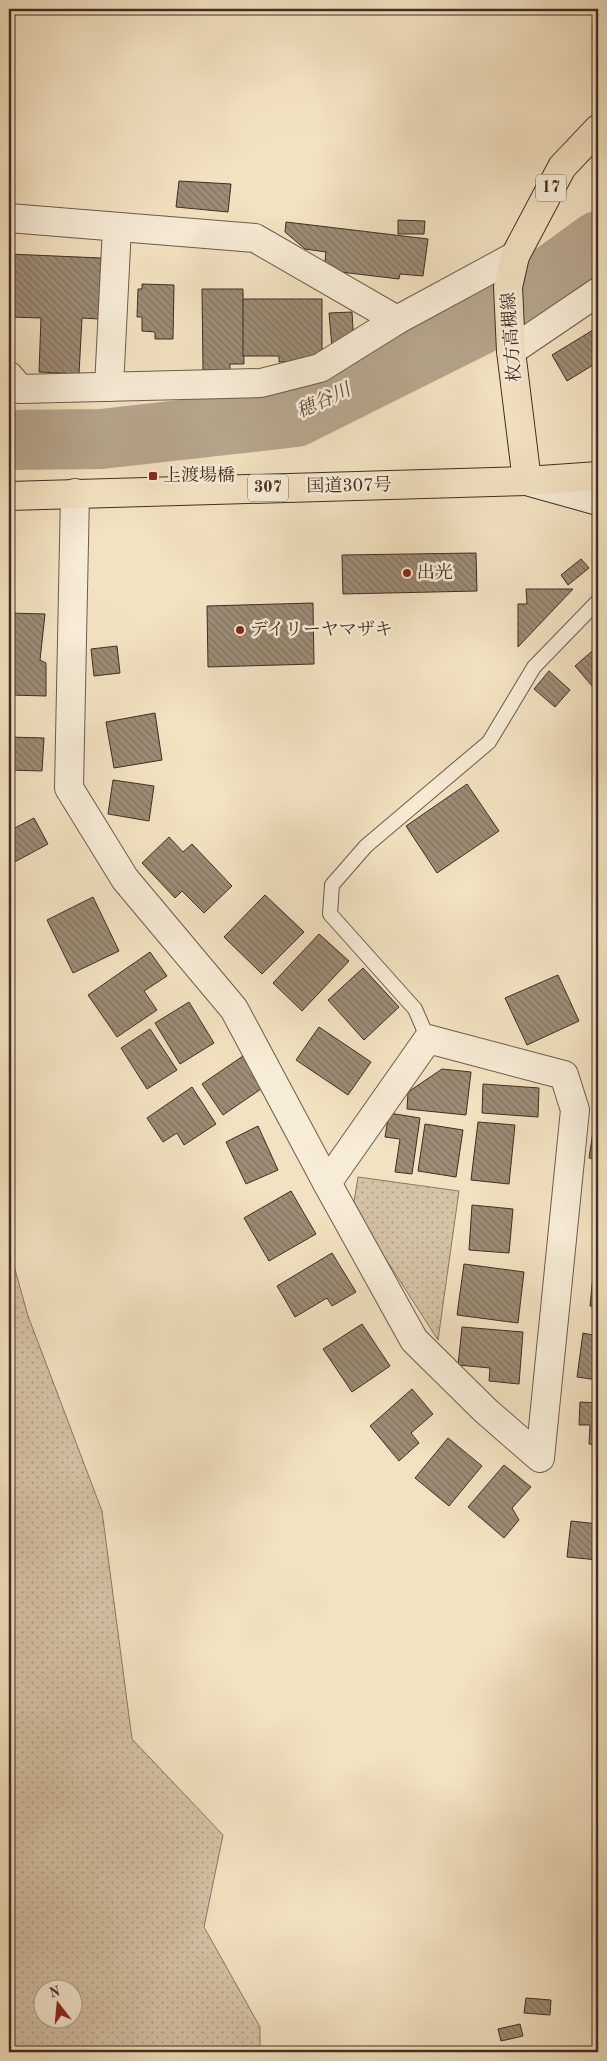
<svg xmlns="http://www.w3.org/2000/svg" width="607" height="2061" viewBox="0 0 607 2061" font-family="'Old Standard TT','Noto Serif JP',serif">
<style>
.grass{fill:url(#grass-dots);stroke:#8a7865;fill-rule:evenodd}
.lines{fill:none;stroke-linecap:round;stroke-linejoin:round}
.river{stroke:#b6a58c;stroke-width:60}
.building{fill:url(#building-back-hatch);stroke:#402e24}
.lane-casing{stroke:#6d5b4b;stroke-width:16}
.street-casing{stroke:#6d5b4b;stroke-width:30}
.secondary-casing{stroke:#402e24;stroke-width:30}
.primary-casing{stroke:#402e24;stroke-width:30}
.highway-casing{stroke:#402e24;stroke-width:30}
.lane{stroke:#f7ecd7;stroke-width:14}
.street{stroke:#f7ecd7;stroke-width:28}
.secondary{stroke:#f7ecd7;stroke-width:28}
.primary{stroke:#f3e2c1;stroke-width:28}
.highway{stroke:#f3e2c1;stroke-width:28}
.poi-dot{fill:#8f2418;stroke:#f7ecd7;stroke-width:2}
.labels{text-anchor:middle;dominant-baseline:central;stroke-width:5;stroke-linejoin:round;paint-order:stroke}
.shield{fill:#f7ecd7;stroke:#77675a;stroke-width:1}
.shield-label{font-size:16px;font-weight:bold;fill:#402e24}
.street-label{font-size:18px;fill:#402e24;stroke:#f7ecd7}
.poi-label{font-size:18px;fill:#402e24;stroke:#f7ecd7;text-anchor:start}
.water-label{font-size:19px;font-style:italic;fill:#5e4c3e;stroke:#f7ecd7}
</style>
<defs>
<pattern id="grass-dots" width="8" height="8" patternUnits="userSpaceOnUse" patternTransform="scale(1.25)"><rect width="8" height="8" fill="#d5c3a6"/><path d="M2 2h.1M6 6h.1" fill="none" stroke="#ae9f87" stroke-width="1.8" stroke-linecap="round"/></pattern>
<pattern id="building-back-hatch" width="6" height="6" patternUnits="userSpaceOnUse" patternTransform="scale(1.25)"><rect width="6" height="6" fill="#9d8c76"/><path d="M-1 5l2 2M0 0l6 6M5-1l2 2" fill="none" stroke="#817361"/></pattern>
</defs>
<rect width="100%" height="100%" fill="#f3e2c1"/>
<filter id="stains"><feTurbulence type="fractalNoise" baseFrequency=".004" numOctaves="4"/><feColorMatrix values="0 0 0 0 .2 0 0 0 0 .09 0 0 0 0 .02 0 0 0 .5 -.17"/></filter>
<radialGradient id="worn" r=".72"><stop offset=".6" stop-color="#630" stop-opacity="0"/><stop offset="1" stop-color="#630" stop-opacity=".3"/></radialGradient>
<g class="grass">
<polygon points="358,1177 459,1191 438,1340 353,1208"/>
<path d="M9 1248 28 1316 102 1511 132 1739 223 1835 204 1927 260 2027V2052H9ZM42 1988H72V2018H42Z"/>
</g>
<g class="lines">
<polyline class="river" points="9,440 101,439 296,417 486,322 598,241"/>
</g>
<g class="building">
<polygon points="179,181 231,184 228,212 176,207"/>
<polygon points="398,220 425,221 424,234 398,234"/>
<polygon points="286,222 428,239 423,276 400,274 399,279 324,270 326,252 305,249 285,232"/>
<polygon points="9,254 101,258 99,319 82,318 79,374 39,372 41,318 9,317"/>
<polygon points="142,284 174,285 173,339 155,339 155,332 142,331 142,317 137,317 138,289 142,289"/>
<polygon points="202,289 243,289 244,364 230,364 230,370 203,370"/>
<polygon points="243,299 322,299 322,357 308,361 279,362 279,356 243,356"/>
<polygon points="352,312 354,346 332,348 329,313"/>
<polygon points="598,327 598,362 567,381 552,355"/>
<polygon points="476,553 477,591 343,594 342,555"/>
<polygon points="581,559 589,568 568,585 561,575"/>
<polygon points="526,589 573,589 518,647 518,604 527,604"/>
<polygon points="313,603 314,664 208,667 207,606"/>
<polygon points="9,613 45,614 40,660 46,663 46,696 9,695"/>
<polygon points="117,646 120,673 94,676 91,649"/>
<polygon points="598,646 598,693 575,666"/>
<polygon points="549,671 570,690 555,707 534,689"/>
<polygon points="155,713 162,760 114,768 106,722"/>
<polygon points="9,737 44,738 42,771 9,770"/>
<polygon points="113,780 154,786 149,821 108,814"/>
<polygon points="467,784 499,831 437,873 406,826"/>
<polygon points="34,818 48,844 9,865 9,831"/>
<polygon points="169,837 183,852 192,844 232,886 204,913 182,891 175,898 142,863"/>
<polygon points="265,895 304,932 262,974 224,937"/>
<polygon points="93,897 119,951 73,973 47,920"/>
<polygon points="319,934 349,961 302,1011 273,983"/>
<polygon points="150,952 167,976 144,991 157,1010 117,1037 88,995"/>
<polygon points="363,968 399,1007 364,1040 328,1000"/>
<polygon points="558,975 579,1021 527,1045 505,998"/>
<polygon points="189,1002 214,1043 180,1064 155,1023"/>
<polygon points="319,1027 371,1062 348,1095 296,1060"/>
<polygon points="150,1029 177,1070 147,1089 121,1048"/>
<polygon points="243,1056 264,1087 223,1115 202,1084"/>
<polygon points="442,1069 471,1072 466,1115 407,1109 408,1092"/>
<polygon points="483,1084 539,1088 538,1117 482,1113"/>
<polygon points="192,1087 216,1124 184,1145 177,1133 163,1142 147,1118"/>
<polygon points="389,1113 420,1118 412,1174 395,1172 400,1139 385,1137"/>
<polygon points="478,1122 515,1125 509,1184 471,1180"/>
<polygon points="425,1124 463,1130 456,1177 418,1171"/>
<polygon points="594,1125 598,1126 598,1159 589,1158"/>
<polygon points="258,1126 278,1170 246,1184 226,1142"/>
<polygon points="291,1191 316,1234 269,1261 244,1218"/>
<polygon points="472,1205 513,1209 509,1253 469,1250"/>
<polygon points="332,1253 356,1292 332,1306 327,1298 295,1317 277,1286"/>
<polygon points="464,1264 524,1272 518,1323 457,1315"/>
<polygon points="594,1266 598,1267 598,1307 590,1306"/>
<polygon points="362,1324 390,1366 352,1392 323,1349"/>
<polygon points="462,1327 523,1332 519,1384 489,1381 490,1368 458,1365"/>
<polygon points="583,1333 598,1336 598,1380 577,1377"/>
<polygon points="412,1389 433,1414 411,1433 419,1443 399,1461 370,1426"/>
<polygon points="580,1402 598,1403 598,1445 589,1444 590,1425 579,1425"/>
<polygon points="448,1438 482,1466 449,1506 415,1478"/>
<polygon points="504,1465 531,1487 512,1508 519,1520 504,1538 468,1507"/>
<polygon points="571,1521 598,1524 598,1560 567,1557"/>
<polygon points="526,1998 551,2000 550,2015 524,2013"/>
<polygon points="520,2024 523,2036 501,2041 498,2029"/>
</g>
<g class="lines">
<g class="lane-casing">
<polyline id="lane" points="428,1039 415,1009 330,914 332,885 366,846 489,742 534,667 598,601"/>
</g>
<g class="street-casing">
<g id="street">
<polyline points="9,218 255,238 397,320 515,256"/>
<polyline points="511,351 598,292"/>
<polyline points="9,376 20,389 261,383 320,368 397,320"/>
<polyline points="109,387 117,227"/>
<polyline points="75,493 69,788 125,879 234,1009 327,1183"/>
<polygon points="428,1039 564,1075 575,1110 540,1458 486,1411 414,1340 327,1183"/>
</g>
</g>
<g class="secondary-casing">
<polyline id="secondary" points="530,482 598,501"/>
</g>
<g class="primary-casing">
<polyline id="primary" points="527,481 511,351 508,287 515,256 562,167 598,129"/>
</g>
<g class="highway-casing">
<polyline id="highway" points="9,496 527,481 598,476"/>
</g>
<use href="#lane" class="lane"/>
<use href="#street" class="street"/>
<use href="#secondary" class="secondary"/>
<use href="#primary" class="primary"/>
<use href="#highway" class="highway"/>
</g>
<g class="poi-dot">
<rect x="148" y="471" width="10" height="10" rx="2.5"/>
<circle cx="407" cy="573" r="5"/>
<circle cx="240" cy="630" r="5"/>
</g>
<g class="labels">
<g class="shield">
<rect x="536" y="174.5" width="30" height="27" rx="4"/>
<rect x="248" y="474.5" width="40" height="27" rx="4"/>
</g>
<g class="shield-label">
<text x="551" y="188">17</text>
<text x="268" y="488">307</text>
</g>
<g class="street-label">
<text transform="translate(512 337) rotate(-94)">枚方高槻線</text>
<text transform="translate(349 486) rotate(-1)">国道307号</text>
</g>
<g class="poi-label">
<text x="163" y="476">上渡場橋</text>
<text x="417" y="573">出光</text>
<text x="250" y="630">デイリーヤマザキ</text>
</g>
<g class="water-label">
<text transform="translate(324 402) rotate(-25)">穂谷川</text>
</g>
</g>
<rect width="607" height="2061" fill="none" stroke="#f3e2c1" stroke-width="30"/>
<rect x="10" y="10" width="587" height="2041" fill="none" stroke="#402e24" stroke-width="2.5"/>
<rect x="15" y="15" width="577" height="2031" fill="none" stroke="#402e24"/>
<g transform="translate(58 2004) rotate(344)"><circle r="24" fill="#f7ecd7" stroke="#aea08f"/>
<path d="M0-4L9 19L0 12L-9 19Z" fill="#8f2418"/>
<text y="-8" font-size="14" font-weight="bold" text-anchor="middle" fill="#402e24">N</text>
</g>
<rect width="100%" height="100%" filter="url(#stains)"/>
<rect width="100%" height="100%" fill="url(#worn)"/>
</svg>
